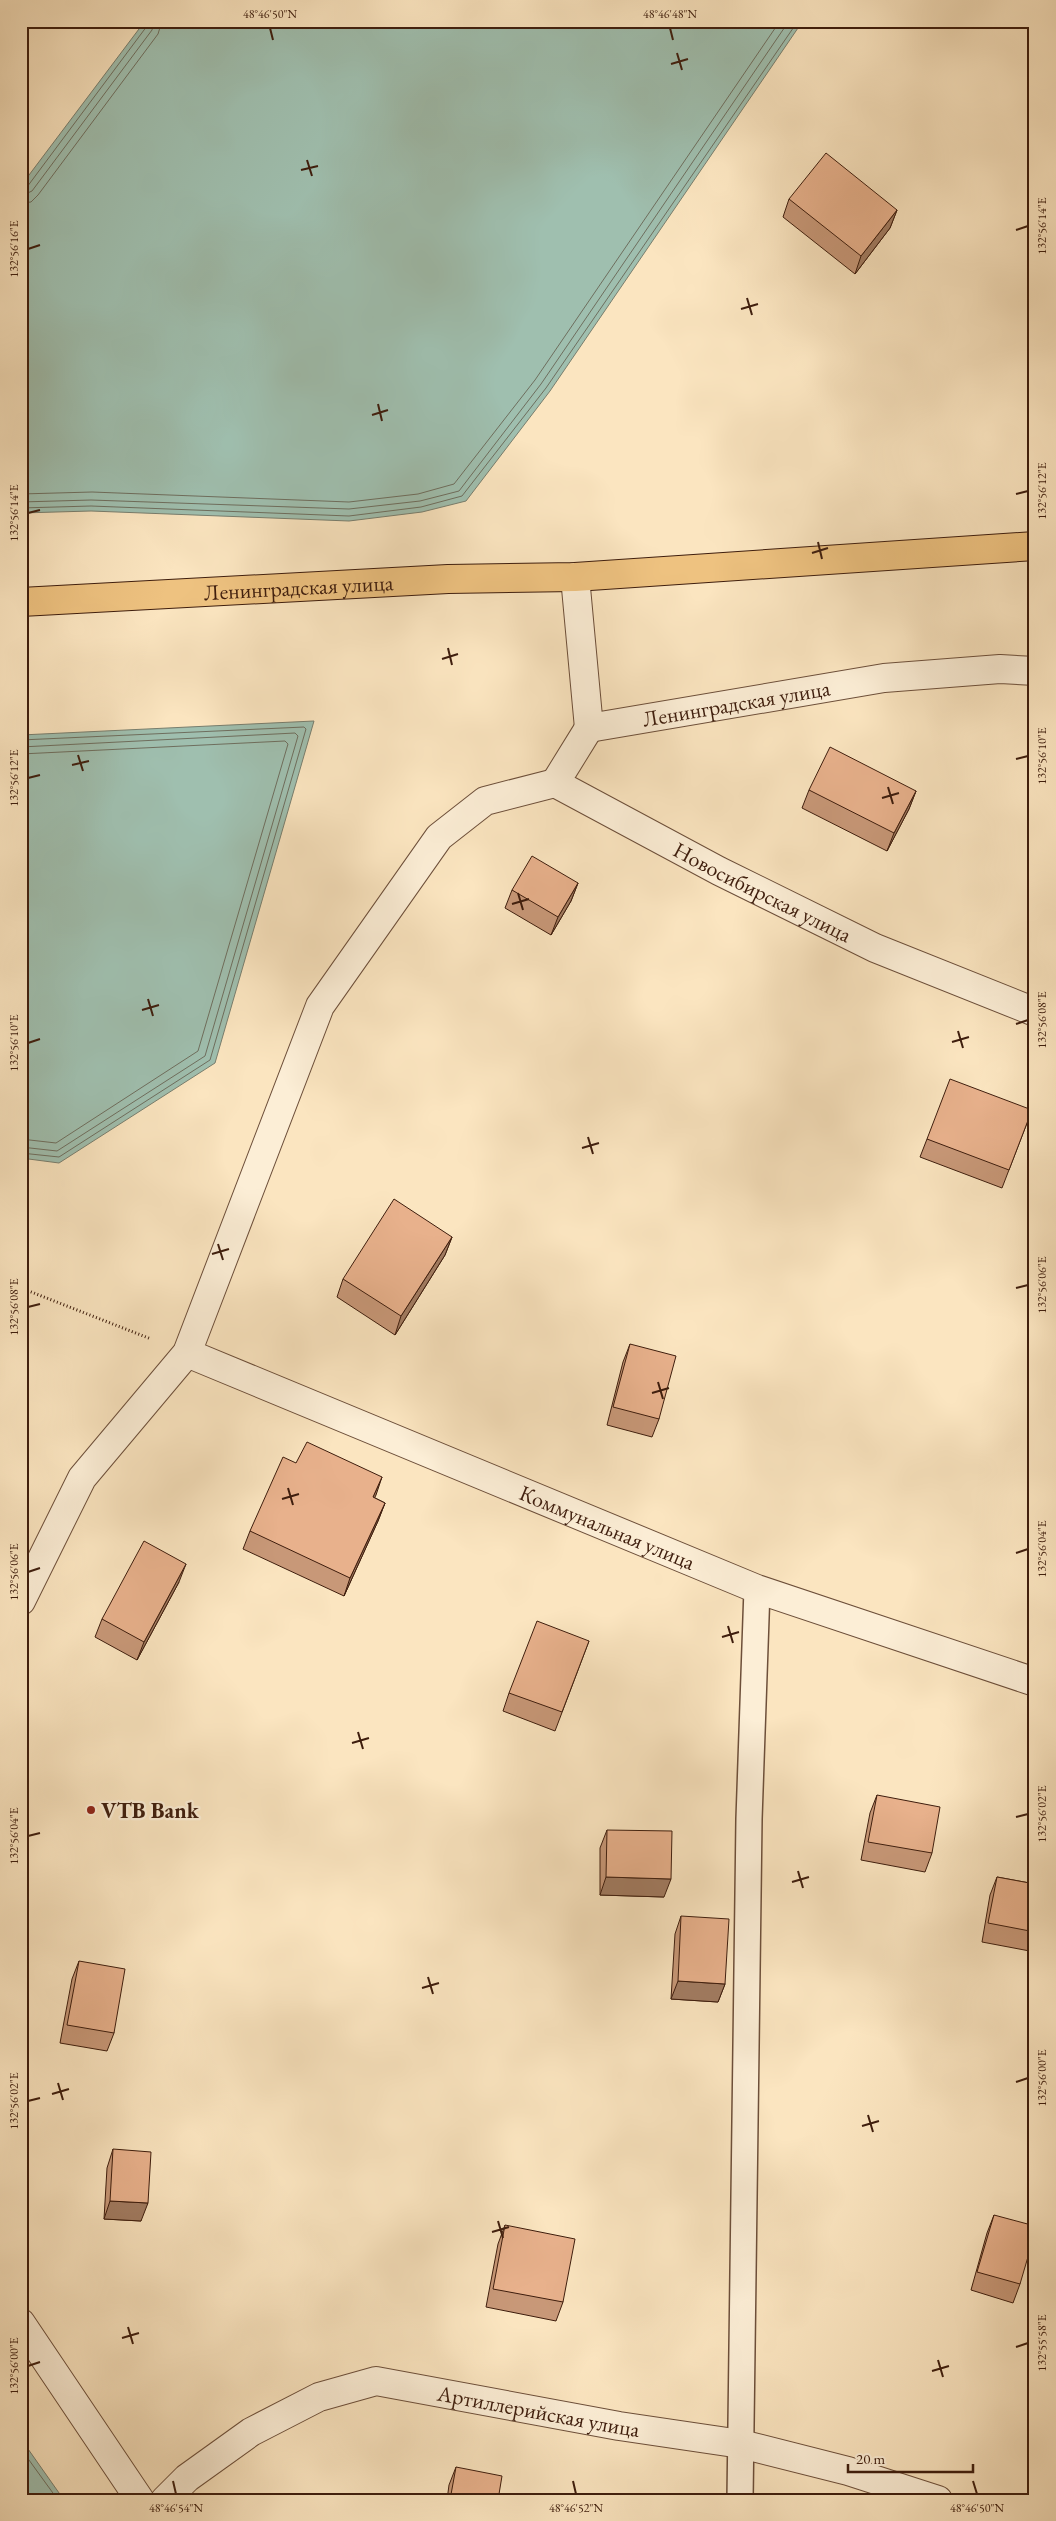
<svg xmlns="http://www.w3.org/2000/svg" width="1056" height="2521" viewBox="0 0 1056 2521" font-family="'EB Garamond',serif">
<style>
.water{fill:#9fbfaf;stroke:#787e6e}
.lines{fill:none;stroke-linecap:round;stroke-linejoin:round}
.shore{stroke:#6e6e5e;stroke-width:1}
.service-casing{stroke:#6d4f3a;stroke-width:28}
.minor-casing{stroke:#6d4f3a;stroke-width:30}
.primary-casing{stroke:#3e1d0d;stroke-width:30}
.path{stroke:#3e1d0d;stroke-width:3;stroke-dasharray:1 2.5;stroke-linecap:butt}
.service{stroke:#fceed6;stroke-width:25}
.minor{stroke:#fceed6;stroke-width:28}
.primary{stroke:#eec280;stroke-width:28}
.wall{fill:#c89878;stroke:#3e1d0d}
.shaded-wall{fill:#a27c62;stroke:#3e1d0d}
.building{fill:#e8b18c;stroke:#3e1d0d}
.ticks{fill:none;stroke:#3e1d0d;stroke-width:2}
.poi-dot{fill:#8f2418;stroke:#fceed6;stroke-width:2}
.labels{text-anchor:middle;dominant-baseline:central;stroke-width:4.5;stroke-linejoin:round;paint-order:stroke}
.street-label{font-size:22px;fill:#3e1d0d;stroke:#fceed6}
.poi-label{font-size:22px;font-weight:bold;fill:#3e1d0d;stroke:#fceed6;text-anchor:start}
.neatline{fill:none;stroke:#3e1d0d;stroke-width:2}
.ticks-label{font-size:12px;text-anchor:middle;fill:#3e1d0d}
</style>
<rect width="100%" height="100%" fill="#fbe5c0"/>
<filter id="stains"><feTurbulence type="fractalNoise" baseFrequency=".004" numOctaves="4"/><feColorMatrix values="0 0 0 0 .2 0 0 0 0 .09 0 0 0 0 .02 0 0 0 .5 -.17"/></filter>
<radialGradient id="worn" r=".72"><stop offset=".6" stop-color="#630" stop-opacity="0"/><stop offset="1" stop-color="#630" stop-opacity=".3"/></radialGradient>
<g class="water">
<polygon points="145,21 806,21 798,28 550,391 466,501 422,512 349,521 91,511 21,513 21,189 26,179"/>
<polygon points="314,721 215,1063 59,1163 21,1158 21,735"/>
<polygon points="21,2439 64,2500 21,2500"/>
</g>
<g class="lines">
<g class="shore">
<polyline points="21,189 27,187 147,26 148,21"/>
<polyline points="21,196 32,191 152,30 154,21"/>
<polyline points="21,203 31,202 38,195 158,34 162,21"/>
<polyline points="21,494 92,492 349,502 418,494 454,484 535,380 780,21"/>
<polyline points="21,502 91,500 349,509 420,501 459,491 541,384 789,21"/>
<polyline points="21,508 91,506 349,516 421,507 462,496 546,388 798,21"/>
<polyline points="21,740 304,727 306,729 210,1060 59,1157 21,1153"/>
<polyline points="21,747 295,733 298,736 205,1056 57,1151 21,1147"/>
<polyline points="21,754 285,741 288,744 198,1051 56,1143 21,1139"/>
<polyline points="21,2449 58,2500"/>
</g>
<g class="service-casing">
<polyline id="service" points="740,2500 749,1819 757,1589"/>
</g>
<g class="minor-casing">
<g id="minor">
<path id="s1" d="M575 577 589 728 884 678 1000 669 1035 671"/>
<path id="s2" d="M589 728 555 783 719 871 875 948 1035 1012"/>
<path id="s3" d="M187 1353 757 1589 1035 1682"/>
<polyline points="21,1601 82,1478 187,1353 320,1006 439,837 485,801 555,783"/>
<polyline points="21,2323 140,2500"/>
<path id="s4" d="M165 2500 187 2478 251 2432 319 2397 376 2381 619 2426 741 2444 848 2471 938 2500"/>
</g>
</g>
<g class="primary-casing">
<g id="primary">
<path id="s5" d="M21 602 448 579 575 577 1035 546"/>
</g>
</g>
<polyline class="path" points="21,1288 151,1339"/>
<use href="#service" class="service"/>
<use href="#minor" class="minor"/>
<use href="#primary" class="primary"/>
</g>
<g class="wall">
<polygon points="789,199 897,210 890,228 855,274 783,217"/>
<polygon points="809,790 916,791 909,809 887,851 802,808"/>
<polygon points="578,883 571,901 551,935 505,908 512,890"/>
<polygon points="1032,1110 1002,1188 920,1157 927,1139"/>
<polygon points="452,1237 445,1255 395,1335 337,1297 343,1279"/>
<polygon points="630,1344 659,1419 652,1437 607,1425 623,1362"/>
<polygon points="375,1498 385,1503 378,1521 344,1596 243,1549 250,1531"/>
<polygon points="179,1582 137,1660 95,1637 102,1619"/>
<polygon points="589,1641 555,1731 503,1711 509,1693"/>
<polygon points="877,1795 932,1853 925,1872 861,1860 870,1813"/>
<polygon points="607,1830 664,1897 600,1895 600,1848"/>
<polygon points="997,1877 1035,1884 1035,1952 982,1942 990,1895"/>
<polygon points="681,1916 725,1984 718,2002 671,1999 675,1934"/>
<polygon points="79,1961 114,2033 107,2051 60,2043 72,1979"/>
<polygon points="113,2149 141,2221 104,2219 107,2168"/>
<polygon points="994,2215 1020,2284 1013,2303 971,2290 987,2233"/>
<polygon points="505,2225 563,2302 556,2321 486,2307 498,2244"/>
<polygon points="456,2467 498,2500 447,2500 449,2485"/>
</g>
<g class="shaded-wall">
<polygon points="897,210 890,228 855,274 861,256"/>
<polygon points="916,791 909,809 887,851 894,833"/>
<polygon points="578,883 571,901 551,935 558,917"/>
<polygon points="452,1237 445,1255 395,1335 401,1316"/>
<polygon points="382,1477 376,1495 366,1515 373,1497"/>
<polygon points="385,1503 378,1521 344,1596 350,1578"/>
<polygon points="186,1564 179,1582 137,1660 144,1642"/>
<polygon points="606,1877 671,1879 664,1897 600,1895"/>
<polygon points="678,1981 725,1984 718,2002 671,1999"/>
<polygon points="110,2201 148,2203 141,2221 104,2219"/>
</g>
<g class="building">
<polygon points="826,153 897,210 861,256 789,199"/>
<polygon points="830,747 916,791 894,833 809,790"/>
<polygon points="532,856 578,883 558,917 512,890"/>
<polygon points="950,1079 1032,1110 1009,1170 927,1139"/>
<polygon points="394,1199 452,1237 401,1316 343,1279"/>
<polygon points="630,1344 676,1356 659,1419 613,1407"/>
<polygon points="307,1442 382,1477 373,1497 385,1503 350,1578 250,1531 283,1457 296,1463"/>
<polygon points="144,1541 186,1564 144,1642 102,1619"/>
<polygon points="537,1621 589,1641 562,1712 509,1693"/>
<polygon points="877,1795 940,1807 932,1853 868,1842"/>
<polygon points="607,1830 672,1831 671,1879 606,1877"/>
<polygon points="997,1877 1035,1884 1035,1932 988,1923"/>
<polygon points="681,1916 729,1919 725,1984 678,1981"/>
<polygon points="79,1961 125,1969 114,2033 67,2025"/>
<polygon points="113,2149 151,2152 148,2203 110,2201"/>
<polygon points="994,2215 1035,2226 1035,2233 1020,2284 977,2272"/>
<polygon points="505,2225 575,2239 563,2302 493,2289"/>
<polygon points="456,2467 502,2476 498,2500 450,2500"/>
</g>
<path class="ticks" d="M270 28 273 40M670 28 673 40M677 53 682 70M671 64 688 59M307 160 312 176M301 170 318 166M1016 230 1028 226M28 249 40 245M747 298 752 315M741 309 758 304M378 404 382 421M372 415 388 410M1016 494 1028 491M28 513 40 510M818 542 822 559M812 553 828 548M448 648 452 665M442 659 458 654M78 755 83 771M1016 759 1028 756M72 765 89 761M28 778 40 775M888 787 893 804M882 798 899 793M518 893 523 910M512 904 529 899M148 999 153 1016M142 1010 159 1005M1016 1024 1028 1020M958 1031 963 1048M952 1042 969 1037M28 1043 40 1039M588 1137 593 1154M582 1148 599 1143M218 1244 223 1260M212 1254 229 1249M1016 1288 1028 1285M28 1307 40 1304M658 1382 663 1399M652 1393 669 1388M288 1488 293 1505M282 1499 299 1494M1016 1553 1028 1549M28 1572 40 1568M728 1626 733 1643M722 1637 739 1632M358 1732 363 1749M352 1743 369 1738M1016 1817 1028 1814M28 1836 40 1833M798 1871 803 1888M792 1882 809 1877M428 1977 433 1994M422 1988 439 1983M1016 2082 1028 2078M58 2083 63 2100M52 2094 69 2089M28 2101 40 2098M868 2115 873 2132M862 2126 879 2121M498 2221 503 2238M492 2232 509 2227M128 2327 133 2344M122 2338 139 2333M1016 2347 1028 2343M938 2360 943 2377M28 2366 40 2362M932 2371 949 2366M173 2481 176 2494M573 2481 576 2494M973 2481 977 2494"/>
<circle class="poi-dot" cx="91" cy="1810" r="5"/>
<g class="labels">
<g class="street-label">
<text stroke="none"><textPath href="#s5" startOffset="278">Ленинградская улица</textPath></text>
<text stroke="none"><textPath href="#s1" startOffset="301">Ленинградская улица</textPath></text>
<text stroke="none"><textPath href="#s2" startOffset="299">Новосибирская улица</textPath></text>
<text stroke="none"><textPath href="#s3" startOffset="455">Коммунальная улица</textPath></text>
<text stroke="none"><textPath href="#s4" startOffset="411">Артиллерийская улица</textPath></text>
</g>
<g class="poi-label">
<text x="101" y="1810">VTB Bank</text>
</g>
</g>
<rect width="1056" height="2521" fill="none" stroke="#fbe5c0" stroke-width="55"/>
<path d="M848 2464v8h125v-8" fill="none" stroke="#3e1d0d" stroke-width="2.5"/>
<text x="856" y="2464" font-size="15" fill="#3e1d0d" stroke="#fceed6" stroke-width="4" paint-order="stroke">20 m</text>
<rect x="28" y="28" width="1000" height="2466" class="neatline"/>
<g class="ticks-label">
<text x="270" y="18">48°46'50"N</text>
<text x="670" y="18">48°46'48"N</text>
<text transform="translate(1042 226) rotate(-90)" y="4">132°56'14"E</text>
<text transform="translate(14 249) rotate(-90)" y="4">132°56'16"E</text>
<text transform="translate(1042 491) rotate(-90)" y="4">132°56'12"E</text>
<text transform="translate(14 513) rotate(-90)" y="4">132°56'14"E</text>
<text transform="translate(1042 756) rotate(-90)" y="4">132°56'10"E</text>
<text transform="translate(14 778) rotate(-90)" y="4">132°56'12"E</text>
<text transform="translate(1042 1020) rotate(-90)" y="4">132°56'08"E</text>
<text transform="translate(14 1043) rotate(-90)" y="4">132°56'10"E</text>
<text transform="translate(1042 1285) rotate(-90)" y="4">132°56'06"E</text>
<text transform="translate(14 1307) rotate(-90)" y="4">132°56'08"E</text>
<text transform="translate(1042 1549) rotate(-90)" y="4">132°56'04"E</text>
<text transform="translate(14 1572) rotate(-90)" y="4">132°56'06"E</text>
<text transform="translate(1042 1814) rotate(-90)" y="4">132°56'02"E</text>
<text transform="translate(14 1836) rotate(-90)" y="4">132°56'04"E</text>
<text transform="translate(1042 2078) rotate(-90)" y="4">132°56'00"E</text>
<text transform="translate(14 2101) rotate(-90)" y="4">132°56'02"E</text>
<text transform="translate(1042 2343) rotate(-90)" y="4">132°55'58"E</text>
<text transform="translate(14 2366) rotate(-90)" y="4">132°56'00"E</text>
<text x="176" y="2512">48°46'54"N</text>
<text x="576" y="2512">48°46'52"N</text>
<text x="977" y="2512">48°46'50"N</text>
</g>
<rect width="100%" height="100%" filter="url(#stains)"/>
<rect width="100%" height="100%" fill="url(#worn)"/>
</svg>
